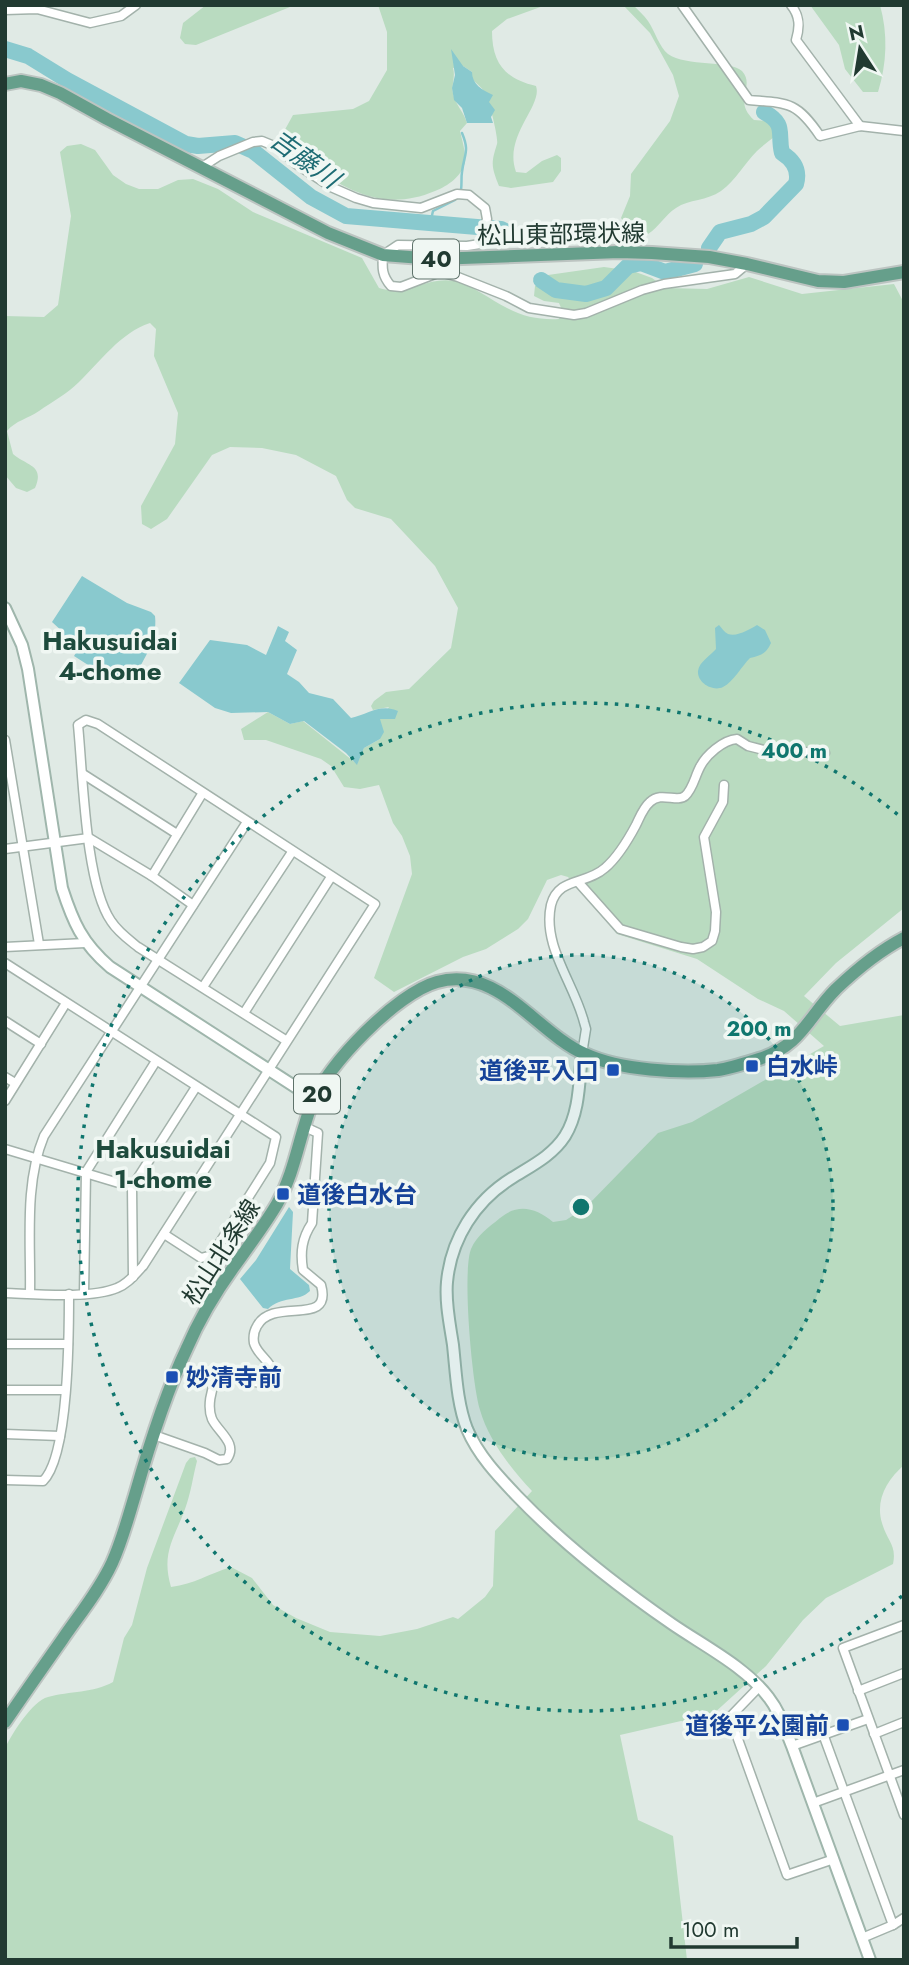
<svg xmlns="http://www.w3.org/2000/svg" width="909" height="1965" viewBox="0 0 909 1965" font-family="Jost,'Noto Sans JP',sans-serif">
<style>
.green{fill:#b9dbc0}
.water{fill:#89c9ce}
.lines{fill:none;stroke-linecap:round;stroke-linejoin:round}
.stream{stroke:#89c9ce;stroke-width:2.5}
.river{stroke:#89c9ce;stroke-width:16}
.street-casing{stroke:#a3b2ab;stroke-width:11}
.secondary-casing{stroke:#9fb6ac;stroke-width:14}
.primary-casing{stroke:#bcc4c1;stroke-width:16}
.street{stroke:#fff;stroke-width:8}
.secondary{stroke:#fff;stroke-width:10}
.primary{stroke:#669f8b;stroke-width:12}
.ring{fill:none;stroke:#0f766e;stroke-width:3.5;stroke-dasharray:3.5 7}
.transit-dot{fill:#1a4fb4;stroke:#f0f7f3;stroke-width:2.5}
.labels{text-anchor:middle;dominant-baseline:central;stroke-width:7;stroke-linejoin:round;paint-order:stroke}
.shield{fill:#f0f7f3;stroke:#5f736b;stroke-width:2}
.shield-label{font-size:23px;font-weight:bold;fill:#213a31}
.street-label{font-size:24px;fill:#213a31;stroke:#f0f7f3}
.transit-label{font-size:24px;font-weight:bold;fill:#164399;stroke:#f0f7f3;text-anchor:start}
.water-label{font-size:26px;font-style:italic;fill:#1e6c74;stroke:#f0f7f3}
.neighbourhood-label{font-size:26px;font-weight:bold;fill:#1e4b3d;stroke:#f0f7f3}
.centre{fill:#0f766e;stroke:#f0f7f3;stroke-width:3.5}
.ring-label{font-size:21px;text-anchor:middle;font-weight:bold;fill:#0f766e;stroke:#f0f7f3;stroke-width:7;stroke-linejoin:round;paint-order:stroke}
</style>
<rect width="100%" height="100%" fill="#e0eae5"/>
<g class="green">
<polygon points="206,5 295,5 196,45 185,44 180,38 183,23"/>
<path d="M378 5H546L507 19 492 31C492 63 505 79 536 86 543 106 503 136 516 172L526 173 542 161 557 155 561 158V171L553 182 511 188 499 186C491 166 491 163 497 144 499 139 488 95 484 91 481 87 476 83 472 79V72L463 66 453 68C456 78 450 86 454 97 457 106 464 113 467 123L460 131C462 140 466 152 465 162 462 176 448 186 435 191 388 211 350 194 312 165 300 156 289 149 282 135L293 115 353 109 369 101 387 70V32Z"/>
<path d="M623 5H633C638 10 644 15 648 21 655 31 659 47 668 54 686 67 731 60 742 71 756 87 732 100 754 120L767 121 773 129 774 137C768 142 762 146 757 151 744 164 736 180 721 191 707 201 689 199 676 208 665 215 659 227 648 234L626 225 621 218 630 196 631 174 670 121 679 96 673 75 650 33Z"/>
<path d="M810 5H880C888 34 887 63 878 92H863L845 69 839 45Z"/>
<path d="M81 144 95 150 113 175 126 184 139 189H158L178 180 193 179 218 189 253 212 362 258 379 288C407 297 427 276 454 281 474 286 489 299 507 308 523 317 541 320 559 319L562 310 559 303 544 301 534 296 535 286 548 275 604 267 633 271 652 278 666 288 707 289 749 277 802 294 894 284 904 303V908L836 963 804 996 840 1026 904 1015V1465C887 1480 875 1500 882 1523 887 1541 897 1545 893 1564L826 1598 803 1620 766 1666 701 1725 681 1721 620 1735 638 1820 673 1836 687 1960H5V1748C12 1734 32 1701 48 1697 70 1691 93 1693 113 1682L124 1638 132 1625 147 1568 186 1463 190 1458 195 1457 197 1461C193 1476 191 1493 185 1509 174 1539 161 1553 171 1587 195 1584 208 1574 231 1567L252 1578 273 1605 296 1618 330 1632 380 1636 417 1629 453 1617 458 1619 485 1597 493 1586 495 1531 532 1491C511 1469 488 1439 480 1410 472 1384 462 1272 471 1249 477 1235 488 1228 500 1218 518 1203 536 1208 553 1222L566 1220 586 1207 658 1133 692 1122 824 1046 784 1011 758 999 697 959 617 934 568 877 561 875 547 880 528 919 518 929 486 949 463 957 394 992 374 978 412 874 410 856 402 836 393 823 379 785 360 789 344 787 331 766 321 759 266 740H244L241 729 268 712 290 724 303 721 357 764 364 748 380 739V719L389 707 373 710 371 706 374 701 386 692 409 689 451 648 458 608 435 566 391 519 355 508 347 500 336 476 296 455 262 448 230 447 212 455 167 519 151 529 142 524 141 506 175 444 178 413 154 356 156 329 150 323C120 333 101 361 79 382 68 393 52 402 39 411 29 418 15 421 7 431L13 454C27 466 45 465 35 488L27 492 16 488 5 475V316L44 317 58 305 71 216 60 152 67 146Z"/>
</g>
<g class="water">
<path d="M451 49 463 66 472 72C472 84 482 90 493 95L489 102 495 110 491 117 493 123H467L462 108 454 100 452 88 455 75Z"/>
<path d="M82 576 127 603 151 612 155 616C158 641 142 663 130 683L96 670 74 656 79 648 62 634 63 632 52 622Z"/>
<path d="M757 625 765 630 771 643C766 654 761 655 750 658 742 666 733 682 723 687 713 692 697 683 698 671 699 662 711 655 716 649L715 628 719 625C722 628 724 632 728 634 738 637 750 629 757 625Z"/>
<path d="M278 626 289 632 285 641 297 650 287 674 299 682 309 693 333 699 351 718C368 714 381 703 398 711L395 719H380L384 732 380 739 364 748 357 765 346 753 304 721 290 724 268 712 231 713 215 708 179 683 210 640 247 645 266 655Z"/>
<path d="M289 1207 293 1212 290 1269 309 1285 310 1291C299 1302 281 1296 268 1309L263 1308 240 1279 256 1260Z"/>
</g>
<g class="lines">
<g class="stream">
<path d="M461 190C462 183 461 178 462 172 464 154 470 152 462 133"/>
<polyline points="430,224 433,211 455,200"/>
</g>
<g class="river">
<polyline points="5,49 28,56 67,80 186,144 198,146 235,143 253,151 311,197 346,216 501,229 513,235"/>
<path d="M709 248 720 232 751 224 764 217 796 184C800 170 793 160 782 153 777 132 787 125 764 112"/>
<polyline points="541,280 556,290 586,294 606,288 628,266 641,263 665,272 695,264"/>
</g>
<g class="street-casing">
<g id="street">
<path d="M682 5 749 100C789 103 797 102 820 136L860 126 904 131"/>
<path d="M791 5C800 16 800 27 796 40L860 126"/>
<polyline points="5,10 37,9 90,23 121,16 136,5"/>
<path d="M202 167 219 156 253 142 262 141 279 148 296 164 331 187 356 198 373 203 421 208 457 194 469 195 485 208 487 219 480 244 467 246 398 245 383 255C382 268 382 276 391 286L401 287 440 272 458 277 506 296 529 308 574 315 586 313 642 290 664 284 735 274 747 264"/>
<polyline points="5,740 39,944"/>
<polyline points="83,774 177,834"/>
<polyline points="5,849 89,838 152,876 193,905"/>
<polyline points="152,876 202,794"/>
<polyline points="579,883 620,929 681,947 693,949 703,947 712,941 715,931 716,912 704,837 723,802 724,785"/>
<polyline points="5,947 85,943"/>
<polyline points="5,963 276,1137 270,1163 212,1255 201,1258 164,1234"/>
<polyline points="203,987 292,852"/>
<polyline points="244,1013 331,877"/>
<polyline points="5,1021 41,1044"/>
<path d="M582 1054 586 1029 584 1022C574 983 542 946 551 905 558 877 586 885 605 868 618 857 628 840 636 825 640 817 643 808 650 802 661 791 677 803 685 796 693 789 695 776 700 767 706 755 723 740 737 739L748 746 764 750 825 753"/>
<polyline points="5,1077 15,1083"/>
<polyline points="5,1101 66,1003"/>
<polyline points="5,1149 132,1187"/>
<polyline points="133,1277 132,1187 196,1087"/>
<path d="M5 1293C35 1294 91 1299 117 1288 128 1284 135 1274 143 1266L375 904 98 724 86 720 78 725C83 774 85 883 111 921 118 932 128 939 138 947L287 1041"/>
<path d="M30 1293C31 1242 24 1184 44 1136L247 822"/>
<polyline points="84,1294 86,1172 156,1061"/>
<polyline points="5,1344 68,1344"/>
<polyline points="5,1390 64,1390"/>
<polyline points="5,1434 60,1436"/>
<path d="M154 1435 205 1453 219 1460 227 1459C238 1443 218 1432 212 1419 207 1407 211 1390 216 1379 234 1370 249 1386 268 1382L273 1371C269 1360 257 1354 254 1343 253 1337 254 1331 257 1326 273 1296 333 1328 321 1285L303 1270C300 1252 302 1238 312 1223L318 1133 305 1127"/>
<path d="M5 1480 43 1481C69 1456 69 1333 69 1294"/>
<polyline points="904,1625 843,1648 904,1815"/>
<polyline points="759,1687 730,1717 787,1875 834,1859"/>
<polyline points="858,1691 904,1673"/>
<polyline points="823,1734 893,1925"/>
<polyline points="874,1734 904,1722"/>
<polyline points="792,1746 868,1719"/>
<polyline points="813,1803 904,1770"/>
<polyline points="862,1938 893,1925 904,1918"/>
</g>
</g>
<g class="secondary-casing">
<g id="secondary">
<path d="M5 608 22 645 28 669 62 888C73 922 82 943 110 967L314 1099"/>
<path d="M582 1054C579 1080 580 1112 565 1136 552 1156 531 1166 512 1178 475 1201 451 1239 447 1282 445 1303 450 1325 453 1345 456 1373 457 1403 467 1429 478 1455 498 1476 517 1496 564 1545 617 1586 672 1624 704 1646 746 1667 769 1698 780 1712 785 1729 792 1746L870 1960"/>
</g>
</g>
<g class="primary-casing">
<g id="primary">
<polyline points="5,84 21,81 41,85 60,93 107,119 328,233 383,255 435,259 619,252 652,253 709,257 747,264 818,281 844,282 904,272"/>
<path d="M5 1722C24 1694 43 1667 62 1640 79 1615 99 1591 112 1563 122 1541 128 1518 135 1495 149 1446 165 1394 187 1348 199 1320 215 1293 233 1268 248 1247 264 1226 277 1204 295 1172 299 1137 312 1103 327 1065 397 993 437 982 499 965 535 1032 585 1054 619 1070 681 1074 718 1070 731 1068 746 1063 759 1059 801 1046 808 1017 836 989 856 970 879 951 904 938"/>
</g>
</g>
<use href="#street" class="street"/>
<use href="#secondary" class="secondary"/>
<use href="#primary" class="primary"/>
</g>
<circle cx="581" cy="1207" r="252" fill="#0f766e" fill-opacity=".12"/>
<g class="ring">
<circle cx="581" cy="1207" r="252"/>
<path d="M902 1596A504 504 0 1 1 902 818"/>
</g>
<g class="transit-dot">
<rect x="745" y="1059" width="14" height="14" rx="3.5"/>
<rect x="606" y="1063" width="14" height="14" rx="3.5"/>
<rect x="276" y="1187" width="14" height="14" rx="3.5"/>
<rect x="165" y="1370" width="14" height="14" rx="3.5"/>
<rect x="836" y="1718" width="14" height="14" rx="3.5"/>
</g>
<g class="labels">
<g class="shield">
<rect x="413" y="239.5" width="46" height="39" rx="5"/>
<rect x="294" y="1074.5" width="46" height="39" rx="5"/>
</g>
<g class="shield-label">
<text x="436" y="259">40</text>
<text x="317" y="1094">20</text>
</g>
<g class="street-label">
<text transform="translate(561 234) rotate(-1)">松山東部環状線</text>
<text transform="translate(221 1252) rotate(-57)">松山北条線</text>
</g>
<g class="transit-label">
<text x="766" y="1066">白水峠</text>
<text x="599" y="1070" text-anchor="end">道後平入口</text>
<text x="297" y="1194">道後白水台</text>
<text x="186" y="1377">妙清寺前</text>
<text x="829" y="1725" text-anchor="end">道後平公園前</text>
</g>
<g class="water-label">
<text transform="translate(305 159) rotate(36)">吉藤川</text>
</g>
<g class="neighbourhood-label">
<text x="110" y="641">Hakusuidai<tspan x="110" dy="30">4-chome</tspan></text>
<text x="163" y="1149">Hakusuidai<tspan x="163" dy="30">1-chome</tspan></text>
</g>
</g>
<circle cx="581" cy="1207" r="10" class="centre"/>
<g class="ring-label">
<text x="794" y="758">400 m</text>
<text x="759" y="1036">200 m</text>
</g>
<rect width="909" height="1965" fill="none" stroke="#213a31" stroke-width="14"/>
<g transform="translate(860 49) rotate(348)" stroke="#f0f7f3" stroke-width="5" paint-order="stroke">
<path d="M0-5L12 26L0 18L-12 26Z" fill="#213a31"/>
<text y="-10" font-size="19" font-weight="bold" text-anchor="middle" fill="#213a31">N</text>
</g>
<path d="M671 1937v10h126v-10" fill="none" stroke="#213a31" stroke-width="3.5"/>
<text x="682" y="1937" font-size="21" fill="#213a31" stroke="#f0f7f3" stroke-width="5" paint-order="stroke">100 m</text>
</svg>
